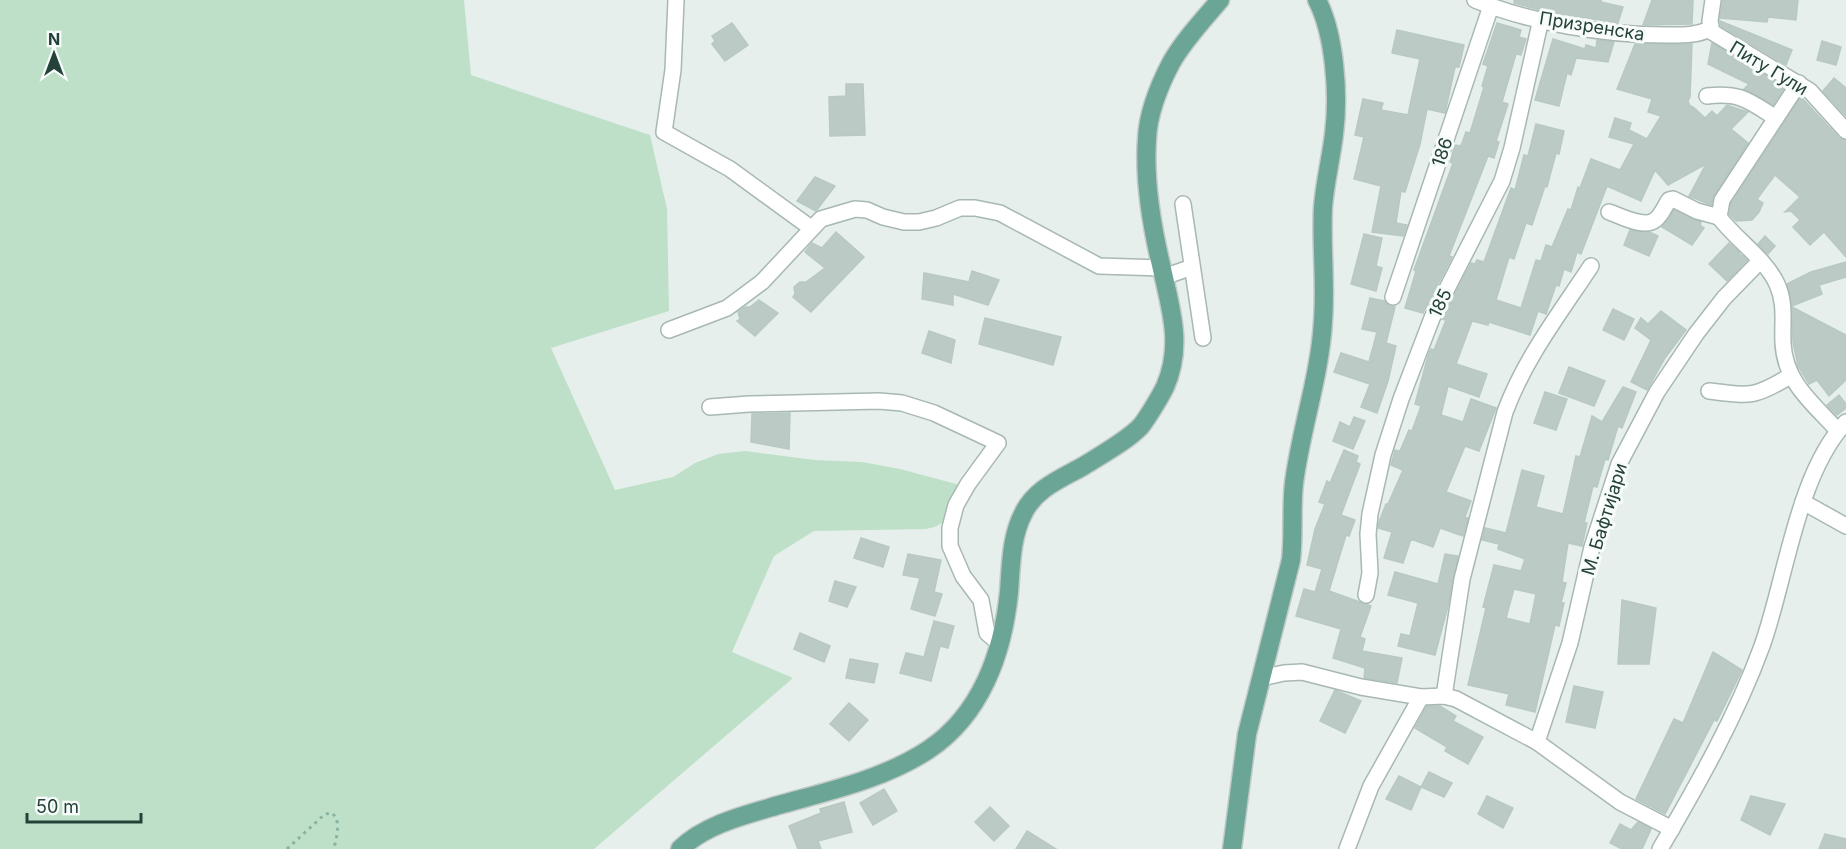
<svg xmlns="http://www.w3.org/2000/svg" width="1846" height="849" viewBox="0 0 1846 849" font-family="Inter,sans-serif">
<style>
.green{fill:#bfe0c8}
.building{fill:#bbcac4;stroke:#b8c9c2;stroke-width:1.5;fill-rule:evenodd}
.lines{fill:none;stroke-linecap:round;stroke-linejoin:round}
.minor-casing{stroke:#a8b8b2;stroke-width:18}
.major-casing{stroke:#c2cac8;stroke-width:21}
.path{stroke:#86b3a5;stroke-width:3;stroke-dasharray:3 4.5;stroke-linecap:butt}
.minor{stroke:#fff;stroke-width:15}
.major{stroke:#6aa596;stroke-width:18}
.labels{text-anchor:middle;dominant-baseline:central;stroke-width:6;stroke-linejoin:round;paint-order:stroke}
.street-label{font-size:18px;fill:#24423a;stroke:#f7fbf9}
</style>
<rect width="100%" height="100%" fill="#e6efeb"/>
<path class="green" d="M0 0H464L471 75 650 135 667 209 669 311 551 348 615 490 673 477 695 463 718 454 745 451 815 460 862 462 900 469 960 485C952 507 952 525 926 529L814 531 774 556 732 652 793 678 594 849H0Z"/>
<g class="building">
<polygon points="1514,0 1601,0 1601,2 1623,7 1618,23 1548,12 1514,3"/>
<polygon points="1652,0 1693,0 1692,24 1643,25"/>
<polygon points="1723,0 1798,0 1796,20 1768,17 1767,22 1720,18"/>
<polygon points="1720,21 1792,50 1786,65 1721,26"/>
<polygon points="732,23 748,45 725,61 712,44 715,41 712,36"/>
<polygon points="1497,23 1521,30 1519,37 1526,39 1521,55 1516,54 1502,102 1508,104 1496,141 1499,142 1494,158 1488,156 1449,256 1452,257 1423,313 1405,308 1416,271 1414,270 1453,163 1450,162 1455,145 1461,146 1466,132 1470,133 1484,87 1482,86 1488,66 1483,64"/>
<polygon points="1397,30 1464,45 1459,67 1455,67 1445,113 1427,109 1420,144 1405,192 1401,191 1396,223 1407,225 1403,236 1372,232 1381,186 1354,179 1364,137 1355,135 1363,99 1383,103 1381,110 1408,115 1420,59 1392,53"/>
<polygon points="1553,39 1585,49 1586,45 1596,48 1597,40 1614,42 1608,62 1576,58 1571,75 1567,73 1559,106 1535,100"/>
<polygon points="1822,41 1841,47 1836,65 1817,60"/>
<polygon points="1712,43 1785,87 1773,105 1744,89 1749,84 1708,64"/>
<polygon points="1635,44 1692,44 1690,97 1688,101 1690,106 1693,107 1705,118 1712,111 1717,116 1727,105 1748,112 1731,129 1748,143 1714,195 1711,205 1689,196 1706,164 1668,185 1655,170 1641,201 1607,186 1581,254 1577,252 1571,272 1564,269 1559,286 1556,285 1546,314 1538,311 1530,335 1489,322 1488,325 1472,321 1456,364 1487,374 1479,397 1448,386 1441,415 1463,422 1471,399 1496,408 1479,451 1465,446 1446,492 1471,501 1465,517 1468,518 1463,536 1440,528 1433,547 1411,539 1403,563 1384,558 1392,532 1378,528 1379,522 1386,504 1388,504 1403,470 1391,465 1395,450 1400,451 1409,430 1412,431 1421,406 1415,404 1428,356 1431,349 1434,350 1446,320 1442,319 1471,263 1475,264 1477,260 1484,262 1511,188 1515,190 1524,155 1528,156 1536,124 1564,131 1559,154 1556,153 1547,187 1545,186 1532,225 1526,223 1514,259 1509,257 1496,300 1521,308 1536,260 1541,261 1546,245 1552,247 1568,209 1571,210 1578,187 1580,188 1591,159 1620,170 1634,144 1609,137 1615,118 1631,123 1629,130 1647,139 1661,116 1648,112 1652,99 1617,89"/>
<polygon points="1834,78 1846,88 1846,116 1823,91"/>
<polygon points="846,84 863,84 865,135 830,136 829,97 846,96"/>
<polygon points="1801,97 1839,138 1846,141 1846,257 1824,232 1810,245 1793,227 1800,220 1791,211 1785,212 1800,197 1775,175 1757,199 1763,203 1759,212 1752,220 1736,221 1729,214 1731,204"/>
<polygon points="815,177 835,186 816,211 797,201"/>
<polygon points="1674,210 1701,222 1700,225 1704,228 1692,245 1662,227"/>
<polygon points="1630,230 1649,232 1658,236 1649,256 1624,245"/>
<polygon points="836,232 864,257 811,312 793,297 795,294 794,287 800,282 806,282 825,268 805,252 812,243 822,248"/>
<polygon points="1364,234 1382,238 1376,266 1382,268 1376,291 1351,284"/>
<polygon points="1765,236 1775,246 1768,254 1758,244"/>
<polygon points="1729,243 1740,253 1737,258 1741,255 1747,260 1727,281 1709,264"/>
<polygon points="1846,262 1846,277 1819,285 1822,294 1792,306 1787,284 1811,272"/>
<polygon points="972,271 999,280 988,305 953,294 953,305 922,299 924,273 969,282"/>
<polygon points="1370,298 1384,301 1389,306 1395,307 1386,343 1396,346 1388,381 1377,413 1361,407 1370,384 1334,372 1341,353 1369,362 1377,332 1362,329"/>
<polygon points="759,300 778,313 755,336 737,321 740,319 738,312 745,307 750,307"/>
<polygon points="1792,307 1846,335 1846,380 1829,396 1817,380 1809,384 1798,366 1793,342"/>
<polygon points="1613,309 1634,319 1624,340 1603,330"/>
<polygon points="1661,311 1686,330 1665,358 1647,390 1631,382 1651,340 1635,328 1641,318 1648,324"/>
<polygon points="985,318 1061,337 1053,365 979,344"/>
<polygon points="929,331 955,340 951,363 922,353"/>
<polygon points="1569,367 1605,381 1594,406 1559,393"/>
<path d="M1623 387 1636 392 1622 428 1618 426 1608 460 1605 459 1597 487 1593 486 1584 523H1587L1582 546 1568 543 1562 582 1566 583 1561 603H1564L1559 626 1555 625 1535 712 1506 705 1509 694 1468 685 1486 608 1483 607 1494 565 1521 571 1525 559 1498 549 1499 544 1482 540 1485 528 1506 533 1522 470 1544 476 1536 507 1563 514 1576 456 1580 457 1592 416 1602 422ZM1514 589 1536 594 1530 624 1506 618Z"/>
<polygon points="1545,392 1567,399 1556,430 1534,423"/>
<polygon points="1839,395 1846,404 1846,408 1837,415 1827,405"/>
<polygon points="790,413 789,449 751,442 752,414"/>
<polygon points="1354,417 1365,421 1353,449 1333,441 1340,422 1350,427"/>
<polygon points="1344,450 1358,456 1356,462 1360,464 1341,515 1355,520 1349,536 1346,535 1329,591 1371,606 1360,637 1365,639 1362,651 1402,658 1397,683 1364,678 1365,668 1333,658 1341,629 1296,616 1304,589 1315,592 1322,569 1307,565 1315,529 1325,504 1319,502 1327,481 1330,483"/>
<polygon points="861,538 889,547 883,567 854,558"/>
<polygon points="908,554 941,560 934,592 942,594 935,616 911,609 920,578 903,575"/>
<polygon points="1445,554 1458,556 1448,606 1435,655 1398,646 1401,634 1410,636 1418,603 1388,595 1395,572 1438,584"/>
<polygon points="835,581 856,587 847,607 829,601"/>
<polygon points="1622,600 1656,608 1649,664 1618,664"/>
<polygon points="934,621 954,626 948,648 940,646 931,681 900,673 906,653 924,657"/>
<polygon points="800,633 830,646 824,662 794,649"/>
<polygon points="1713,652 1742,670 1717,721 1714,720 1665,814 1636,799 1674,719 1683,723"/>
<polygon points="850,659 878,664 874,683 846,678"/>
<polygon points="1574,686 1603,692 1595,728 1566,722"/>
<polygon points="1335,690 1361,701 1345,733 1320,721"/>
<polygon points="849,703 868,720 849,741 830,724"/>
<polygon points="1427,706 1440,706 1456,716 1453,721 1483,737 1468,764 1445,751 1447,747 1415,728"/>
<polygon points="1429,772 1452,783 1444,797 1421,787"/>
<polygon points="1399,776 1421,787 1411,810 1386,799"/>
<polygon points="884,789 897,811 873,825 860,803"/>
<polygon points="1487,796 1513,808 1503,828 1478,814"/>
<polygon points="1751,796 1785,804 1770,835 1741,820"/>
<polygon points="844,802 852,832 818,841 821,849 798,849 789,826 821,813 820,809"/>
<polygon points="990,807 1009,826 994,841 975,822"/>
<polygon points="1638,822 1651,829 1642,849 1622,849 1610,843 1620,824 1631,830"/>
<polygon points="1027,831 1056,849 1016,849"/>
<polygon points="1825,834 1846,839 1846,849 1819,849"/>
</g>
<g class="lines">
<g class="minor-casing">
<g id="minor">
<polyline points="676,0 673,70 664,132 730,169 811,228"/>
<path d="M1475 0C1532 23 1603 35 1665 35 1681 35 1695 36 1710 29"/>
<polyline points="1713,0 1710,21 1712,32 1810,91 1846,131"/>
<path d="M1799 83 1722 200 1719 217C1736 240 1765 258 1777 284 1786 304 1782 322 1783 343 1785 383 1813 403 1838 431"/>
<path d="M1707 96C1740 92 1749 101 1776 118"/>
<polyline points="1183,204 1203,338"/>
<path d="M1609 212C1621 216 1644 229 1655 220 1661 216 1665 206 1669 200L1673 199 1697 211 1719 217"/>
<polyline points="1164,277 1192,267"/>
<polyline points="1393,297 1491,6"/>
<polyline points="669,330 727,308 762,282 821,219 855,209 867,210 883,217 904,222 919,222 936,218 960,208 975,208 1000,213 1099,266 1162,268"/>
<path d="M1709 391C1750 396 1754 398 1790 376"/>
<polyline points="710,407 749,404 879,401 902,403 934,413 998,443 968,484 956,505 950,528 950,546 963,576 981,600 987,633 1000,644"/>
<polyline points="1803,502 1846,526"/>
<polyline points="1366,595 1370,573 1368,534 1370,514 1383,455 1401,399 1432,318 1502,181 1512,148 1541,19"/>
<polyline points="1261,678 1284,673 1302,672 1361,687 1421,697 1444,696 1456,699 1537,742 1620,802 1672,829"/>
<path d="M1444 696 1462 579 1505 412C1525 358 1560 313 1591 266"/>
<polyline points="1537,742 1570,643 1592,547 1619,464 1657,392 1696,334 1724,298 1760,261"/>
<polyline points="1347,849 1371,786 1421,697"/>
<path d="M1660 849C1698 784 1736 717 1762 646 1786 579 1797 474 1846 422"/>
</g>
</g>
<g class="major-casing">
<g id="major">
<path d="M680 849C706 824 745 815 779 805 829 791 884 779 928 750 981 715 1003 653 1009 592 1011 566 1011 537 1023 514 1034 490 1058 480 1080 468 1098 457 1127 441 1141 426 1148 417 1160 397 1165 387 1183 346 1171 310 1162 269 1152 228 1144 181 1147 139 1148 113 1159 86 1171 63 1184 40 1203 20 1220 0"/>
<path d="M1232 849 1247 734 1291 560C1294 534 1291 508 1294 483 1301 428 1320 376 1323 321 1326 283 1321 245 1323 207 1325 182 1331 159 1334 134 1339 95 1335 35 1317 0"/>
</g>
</g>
<path class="path" d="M287 849 325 814 332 813C342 822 336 837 334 849"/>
<use href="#minor" class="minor"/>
<use href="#major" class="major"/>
</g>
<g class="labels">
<g class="street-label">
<text transform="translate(1592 26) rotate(9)">Призренска</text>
<text transform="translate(1769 68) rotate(31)">Питу Гули</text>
<text transform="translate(1442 152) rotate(-71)">186</text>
<text transform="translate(1440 303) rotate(-64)">185</text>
<text transform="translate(1604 519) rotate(-73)">М. Бафтијари</text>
</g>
</g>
<g transform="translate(54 54)" stroke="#f7fbf9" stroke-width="4.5" paint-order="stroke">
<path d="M0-4.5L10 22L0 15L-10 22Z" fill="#24423a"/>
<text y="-9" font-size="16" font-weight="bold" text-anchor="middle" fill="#24423a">N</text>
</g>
<path d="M27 813v9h114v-9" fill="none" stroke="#24423a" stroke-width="3"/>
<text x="36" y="813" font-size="18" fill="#24423a" stroke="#f7fbf9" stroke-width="4.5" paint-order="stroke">50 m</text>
</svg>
